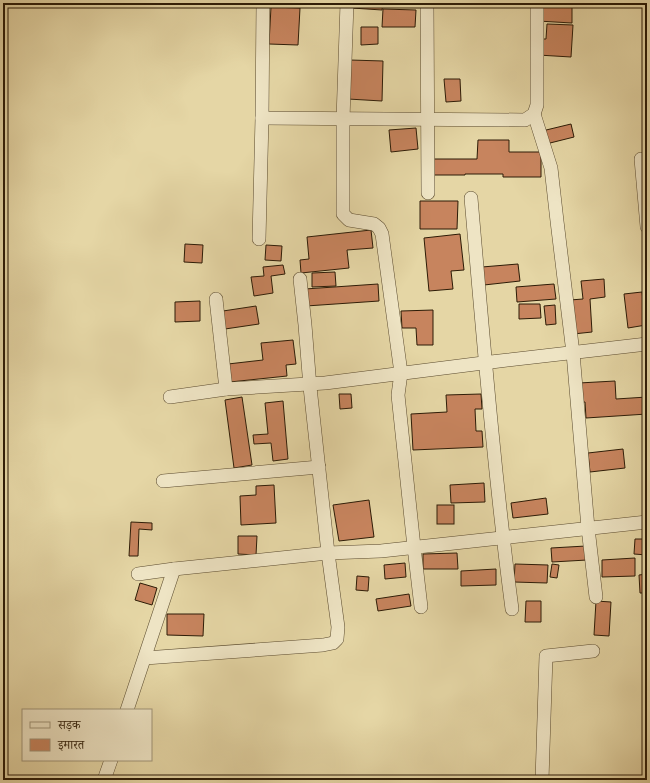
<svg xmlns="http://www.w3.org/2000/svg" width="650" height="783" viewBox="0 0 650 783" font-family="Alegreya,'Noto Serif Devanagari',serif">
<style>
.building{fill:#c7845e;stroke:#2c1b06}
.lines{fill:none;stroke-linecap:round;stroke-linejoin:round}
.minor-casing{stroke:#5a4a2e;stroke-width:14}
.minor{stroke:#eee4c4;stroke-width:13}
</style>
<rect width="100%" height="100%" fill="#e5d6a5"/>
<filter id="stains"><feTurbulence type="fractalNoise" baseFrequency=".005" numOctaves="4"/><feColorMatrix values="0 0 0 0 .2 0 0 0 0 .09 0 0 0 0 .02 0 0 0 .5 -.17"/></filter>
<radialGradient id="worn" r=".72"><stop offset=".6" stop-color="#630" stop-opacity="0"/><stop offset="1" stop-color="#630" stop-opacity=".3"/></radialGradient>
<g class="building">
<polygon points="352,3 383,3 382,10 352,8"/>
<polygon points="539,6 572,7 572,23 538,21"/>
<polygon points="271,7 300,8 298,45 269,44"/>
<polygon points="383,9 416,10 415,27 382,27"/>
<polygon points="547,24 573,25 571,57 538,55 539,39 546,39"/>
<polygon points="361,27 378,27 378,44 361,45"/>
<polygon points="350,60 383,61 382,101 348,99"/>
<polygon points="444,79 460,79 461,101 446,102"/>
<polygon points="571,124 574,137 546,144 542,131"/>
<polygon points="416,128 418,149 391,152 389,130"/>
<polygon points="478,140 509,140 509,152 541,152 541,177 503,177 503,174 465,174 465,175 433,175 433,159 477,159"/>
<polygon points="420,201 458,201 457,229 420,229"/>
<polygon points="371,230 373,248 347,250 349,268 301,273 300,260 309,259 307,237"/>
<polygon points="460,234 464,270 451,271 453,289 429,291 424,238"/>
<polygon points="185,244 203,245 202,263 184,262"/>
<polygon points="266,245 282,246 281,261 265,260"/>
<polygon points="518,264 520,281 484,285 482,267"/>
<polygon points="283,265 285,274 271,276 273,293 254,296 251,277 264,276 263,267"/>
<polygon points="335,272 336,286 312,287 312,273"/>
<polygon points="604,279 605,297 590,299 592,332 573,334 570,300 583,299 581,281"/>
<polygon points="378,284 379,301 306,306 305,289"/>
<polygon points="554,284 556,299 517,302 516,287"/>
<polygon points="642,292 646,325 628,328 624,294"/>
<polygon points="200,301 200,321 175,322 175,302"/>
<polygon points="519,304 540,304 541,318 519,319"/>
<polygon points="555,305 556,324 546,325 544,306"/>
<polygon points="256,306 259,324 225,329 223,311"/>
<polygon points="433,310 433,345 417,345 416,328 402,328 401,311"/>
<polygon points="293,340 296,364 286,365 287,376 230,382 228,364 263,360 261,343"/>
<polygon points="615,381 616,399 647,397 647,414 586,418 585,402 581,402 579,383"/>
<polygon points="339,394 351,394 352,408 340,409"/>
<polygon points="481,394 482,409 475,409 476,431 482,431 483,447 413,450 411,414 447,412 446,395"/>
<polygon points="242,397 252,465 234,468 225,400"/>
<polygon points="283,401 288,459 273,461 271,443 254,444 253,435 268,434 265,403"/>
<polygon points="623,449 625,468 590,472 588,453"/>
<polygon points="484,483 485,502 451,503 450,485"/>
<polygon points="274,485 276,523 241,525 240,496 256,495 256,486"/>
<polygon points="546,498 548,514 513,518 511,503"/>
<polygon points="369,500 374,537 339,541 333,505"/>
<rect x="437" y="505" width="17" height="19"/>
<polygon points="131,522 152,523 152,530 139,529 138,556 129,556"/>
<polygon points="238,536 257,536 256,555 238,554"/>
<polygon points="635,539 647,539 647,555 634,554"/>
<polygon points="586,546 587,560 552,562 551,548"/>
<polygon points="457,553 458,569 423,569 423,554"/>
<polygon points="635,558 635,576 602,577 602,560"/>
<polygon points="405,563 406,577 385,579 384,565"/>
<polygon points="515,564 548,565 547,583 514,582"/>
<polygon points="552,564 559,565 557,578 550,577"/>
<polygon points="496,569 496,585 461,586 461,571"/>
<polygon points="647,574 647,593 640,593 639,575"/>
<polygon points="357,576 369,577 368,591 356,590"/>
<polygon points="140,583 157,588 152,605 135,600"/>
<polygon points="409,594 411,606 378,611 376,599"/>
<polygon points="526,601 541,601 541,622 525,622"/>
<polygon points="596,601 611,602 609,636 594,635"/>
<polygon points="167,614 204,614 203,636 167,635"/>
</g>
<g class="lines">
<g class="minor-casing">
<g id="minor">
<polyline points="263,3 262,118 525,120 534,114 537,105 537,3"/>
<polyline points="347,3 343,119 343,214 349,220 374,224 379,228 382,234 401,373 398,395 414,547 421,607"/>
<polyline points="427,3 428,193"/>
<polyline points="534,114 551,168 557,221 573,353 588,528 596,597"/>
<polyline points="641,159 647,227"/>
<path d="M471 198C483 335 494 472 512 609"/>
<polyline points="259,239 262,118"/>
<polyline points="216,299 226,389"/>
<polyline points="170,397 226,389 325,383 491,362 647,344"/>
<polyline points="163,481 319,467"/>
<polyline points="138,574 174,569 328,553 381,551 647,522"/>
<polyline points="145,658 323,645 333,643 337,639 338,627 328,553 310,387 305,325 300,279"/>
<polyline points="127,710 174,569"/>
<polyline points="104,780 111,760"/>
<polyline points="542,780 546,656 593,651"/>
</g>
</g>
<use href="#minor" class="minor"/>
</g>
<rect width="650" height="783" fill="none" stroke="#e5d6a5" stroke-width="16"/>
<rect x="4" y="4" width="642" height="775" fill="none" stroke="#2c1b06" stroke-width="2"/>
<rect x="8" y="8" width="634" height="767" fill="none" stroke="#2c1b06"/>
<rect x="22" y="709" width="130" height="52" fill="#eee4c4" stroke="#a09478"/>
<rect x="30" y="722" width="20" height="6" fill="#eee4c4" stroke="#a09478"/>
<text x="58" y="729" font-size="12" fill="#2c1b06">सड़क</text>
<rect x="30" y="739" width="20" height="12" fill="#c7845e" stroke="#a09478"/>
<text x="58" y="749" font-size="12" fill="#2c1b06">इमारत</text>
<rect width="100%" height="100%" filter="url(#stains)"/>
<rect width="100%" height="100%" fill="url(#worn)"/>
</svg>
